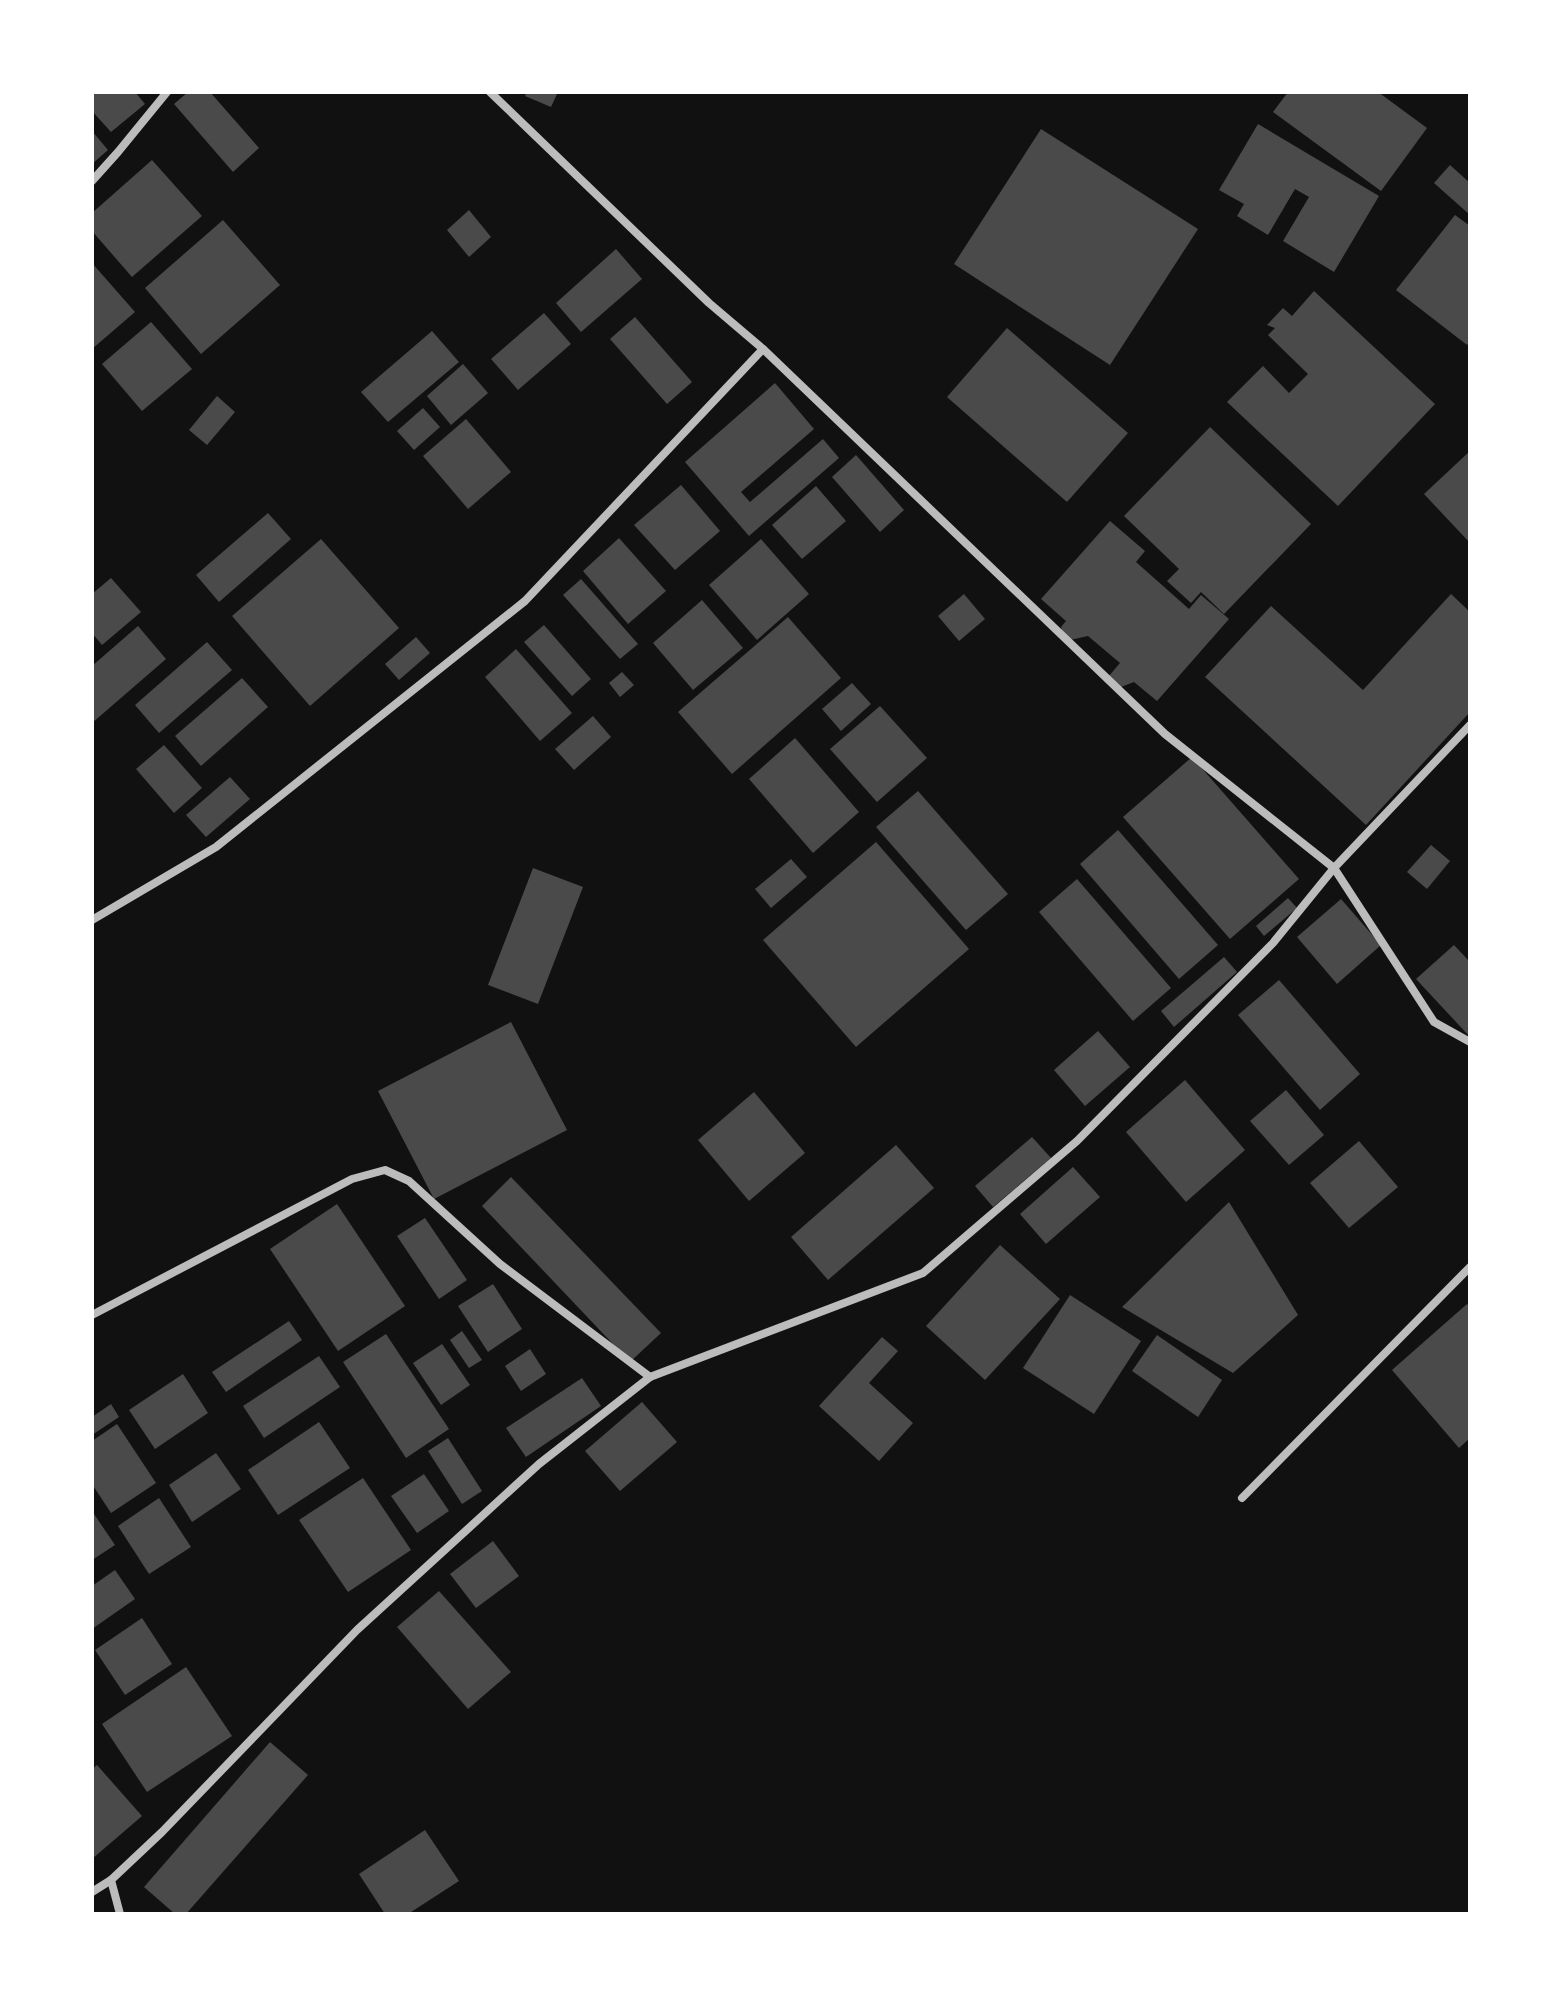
<svg xmlns="http://www.w3.org/2000/svg" width="1562" height="2006" viewBox="0 0 1562 2006" font-family="Poppins,sans-serif">
<style>
.building{fill:#4a4a4a}
.lines{fill:none;stroke-linecap:round;stroke-linejoin:round}
.minor{stroke:#bcbcbc;stroke-width:8}
</style>
<rect width="100%" height="100%" fill="#111"/>
<g class="building">
<polygon points="92,92 135,92 145,104 111,132 92,111"/>
<polygon points="188,92 210,92 259,148 233,172 174,104"/>
<polygon points="527,92 558,92 551,107 525,96"/>
<polygon points="1288,92 1378,92 1427,128 1381,191 1273,112"/>
<polygon points="1258,124 1379,196 1334,272 1283,241 1309,197 1295,189 1268,235 1237,216 1244,204 1219,190"/>
<polygon points="1041,129 1198,229 1110,365 954,264"/>
<polygon points="92,131 108,150 92,164"/>
<polygon points="152,160 202,216 132,277 92,231 92,213"/>
<polygon points="1450,165 1470,183 1470,215 1434,183"/>
<polygon points="469,210 491,237 469,257 447,230"/>
<polygon points="1455,215 1470,226 1470,245 1468,247 1470,248 1470,341 1467,345 1396,290"/>
<polygon points="223,220 280,285 201,354 145,288"/>
<polygon points="616,249 642,279 581,332 556,303"/>
<polygon points="92,263 135,312 92,349"/>
<polygon points="1314,291 1435,404 1338,506 1227,402 1263,366 1289,393 1308,374 1268,335 1275,328 1267,325 1283,308 1292,316"/>
<polygon points="544,313 571,344 518,390 491,359"/>
<polygon points="635,317 692,382 667,404 610,339"/>
<polygon points="151,322 192,369 142,411 102,364"/>
<polygon points="1007,328 1128,433 1067,502 947,397"/>
<polygon points="432,331 459,362 388,422 361,392"/>
<polygon points="463,364 488,393 451,425 427,396"/>
<polygon points="775,383 814,429 741,492 750,502 823,439 839,458 749,536 685,462"/>
<polygon points="217,396 235,412 207,445 189,430"/>
<polygon points="423,408 440,427 414,450 397,431"/>
<polygon points="466,419 511,472 468,509 423,456"/>
<polygon points="1210,427 1311,524 1224,614 1201,592 1191,603 1167,581 1179,569 1124,516"/>
<polygon points="1470,451 1470,543 1424,494"/>
<polygon points="856,455 904,510 880,532 832,477"/>
<polygon points="681,485 720,531 675,570 634,525"/>
<polygon points="816,486 846,521 802,559 772,525"/>
<polygon points="268,513 291,539 219,602 196,575"/>
<polygon points="1110,521 1145,551 1136,562 1189,609 1201,595 1229,619 1157,701 1134,682 1121,687 1108,677 1120,663 1088,636 1070,640 1063,633 1061,627 1066,621 1041,599"/>
<polygon points="619,538 666,591 628,624 583,571"/>
<polygon points="321,539 399,628 310,706 232,616"/>
<polygon points="761,539 809,594 757,640 709,585"/>
<polygon points="111,578 141,612 102,645 92,633 92,594"/>
<polygon points="581,579 638,644 620,659 563,595"/>
<polygon points="964,594 985,619 959,641 938,616"/>
<polygon points="1451,594 1470,612 1470,712 1366,825 1205,677 1271,606 1363,690"/>
<polygon points="702,600 743,648 693,690 653,643"/>
<polygon points="788,617 841,678 732,774 678,712"/>
<polygon points="544,625 591,679 572,696 524,642"/>
<polygon points="138,626 166,659 92,723 92,666"/>
<polygon points="416,637 430,653 399,680 385,664"/>
<polygon points="207,642 232,670 159,733 135,705"/>
<polygon points="516,649 572,713 540,741 485,677"/>
<polygon points="622,672 634,685 620,697 609,683"/>
<polygon points="242,678 268,707 201,766 175,736"/>
<polygon points="852,683 871,704 841,731 822,709"/>
<polygon points="880,706 927,758 877,802 830,749"/>
<polygon points="593,716 611,737 574,770 555,749"/>
<polygon points="795,738 859,812 813,853 749,779"/>
<polygon points="164,745 202,788 174,813 136,769"/>
<polygon points="1192,757 1299,879 1230,939 1123,817"/>
<polygon points="230,777 250,799 206,837 186,815"/>
<polygon points="918,791 1008,894 966,930 876,827"/>
<polygon points="1118,830 1218,945 1179,979 1080,864"/>
<polygon points="876,842 969,949 856,1047 763,940"/>
<polygon points="1431,845 1450,861 1427,889 1407,872"/>
<polygon points="791,859 807,877 771,908 755,889"/>
<polygon points="533,868 583,887 538,1004 488,985"/>
<polygon points="1077,879 1171,988 1133,1021 1039,912"/>
<polygon points="1288,898 1297,908 1264,936 1256,926"/>
<polygon points="1341,899 1381,945 1337,984 1297,937"/>
<polygon points="1454,945 1470,962 1470,1037 1416,979"/>
<polygon points="1224,957 1237,972 1174,1027 1161,1011"/>
<polygon points="1279,980 1360,1074 1320,1110 1238,1015"/>
<polygon points="511,1022 567,1130 434,1199 378,1091"/>
<polygon points="1098,1031 1130,1067 1085,1106 1054,1070"/>
<polygon points="1185,1080 1245,1150 1186,1202 1126,1132"/>
<polygon points="1286,1090 1324,1135 1289,1165 1250,1121"/>
<polygon points="754,1092 805,1153 749,1201 698,1140"/>
<polygon points="1032,1137 1051,1158 993,1207 975,1186"/>
<polygon points="1359,1141 1398,1187 1349,1228 1310,1183"/>
<polygon points="896,1145 934,1188 828,1280 791,1237"/>
<polygon points="1073,1167 1100,1197 1046,1244 1020,1214"/>
<polygon points="511,1177 661,1333 630,1362 482,1206"/>
<polygon points="1229,1202 1298,1315 1233,1373 1122,1307"/>
<polygon points="337,1204 405,1306 338,1351 270,1249"/>
<polygon points="425,1218 467,1280 439,1299 397,1236"/>
<polygon points="1000,1245 1060,1299 985,1380 926,1326"/>
<polygon points="493,1284 522,1329 488,1352 458,1306"/>
<polygon points="1070,1295 1141,1341 1094,1414 1023,1368"/>
<polygon points="1467,1304 1470,1308 1470,1438 1459,1448 1392,1370"/>
<polygon points="289,1321 302,1340 226,1392 212,1372"/>
<polygon points="462,1331 482,1360 469,1368 450,1340"/>
<polygon points="386,1334 449,1429 406,1458 343,1362"/>
<polygon points="1157,1335 1222,1380 1198,1417 1132,1371"/>
<polygon points="882,1337 898,1351 869,1383 913,1423 879,1461 819,1406"/>
<polygon points="442,1344 470,1385 441,1405 413,1363"/>
<polygon points="530,1349 546,1374 521,1391 505,1366"/>
<polygon points="319,1356 340,1387 264,1438 243,1406"/>
<polygon points="183,1374 208,1413 155,1449 129,1410"/>
<polygon points="582,1378 601,1406 526,1457 506,1428"/>
<polygon points="642,1402 677,1442 620,1491 585,1451"/>
<polygon points="111,1404 119,1417 92,1435 92,1417"/>
<polygon points="319,1422 350,1468 278,1515 248,1470"/>
<polygon points="117,1424 156,1483 111,1513 92,1484 92,1441"/>
<polygon points="448,1438 482,1491 462,1504 428,1451"/>
<polygon points="216,1453 241,1489 192,1522 169,1485"/>
<polygon points="424,1474 449,1511 417,1533 391,1496"/>
<polygon points="363,1478 411,1550 348,1592 299,1520"/>
<polygon points="159,1498 191,1547 149,1574 118,1526"/>
<polygon points="92,1511 115,1545 92,1560"/>
<polygon points="493,1541 519,1576 476,1608 450,1574"/>
<polygon points="115,1570 135,1599 92,1629 92,1586"/>
<polygon points="439,1591 511,1672 468,1709 397,1627"/>
<polygon points="142,1618 172,1664 125,1695 95,1650"/>
<polygon points="186,1667 232,1736 147,1792 102,1724"/>
<polygon points="270,1742 308,1775 186,1914 175,1914 144,1887"/>
<polygon points="97,1765 142,1816 92,1859 92,1769"/>
<polygon points="425,1830 459,1881 408,1914 385,1914 359,1874"/>
</g>
<g class="lines">
<g class="minor">
<polyline points="490,92 709,303 763,349 1165,734 1334,868 1434,1022 1470,1042"/>
<polyline points="92,181 118,152 167,92"/>
<polyline points="92,920 216,847 525,601 763,349"/>
<polyline points="92,1315 352,1179 385,1170 409,1181 500,1264 650,1377 539,1464 357,1630 162,1832 111,1880 120,1914"/>
<polyline points="650,1377 923,1273 1077,1141 1273,943 1334,868 1470,725"/>
<polyline points="1242,1498 1470,1267"/>
<polyline points="92,1892 111,1880"/>
</g>
</g>
<rect width="1562" height="2006" fill="none" stroke="#ffffff" stroke-width="188"/>
</svg>
